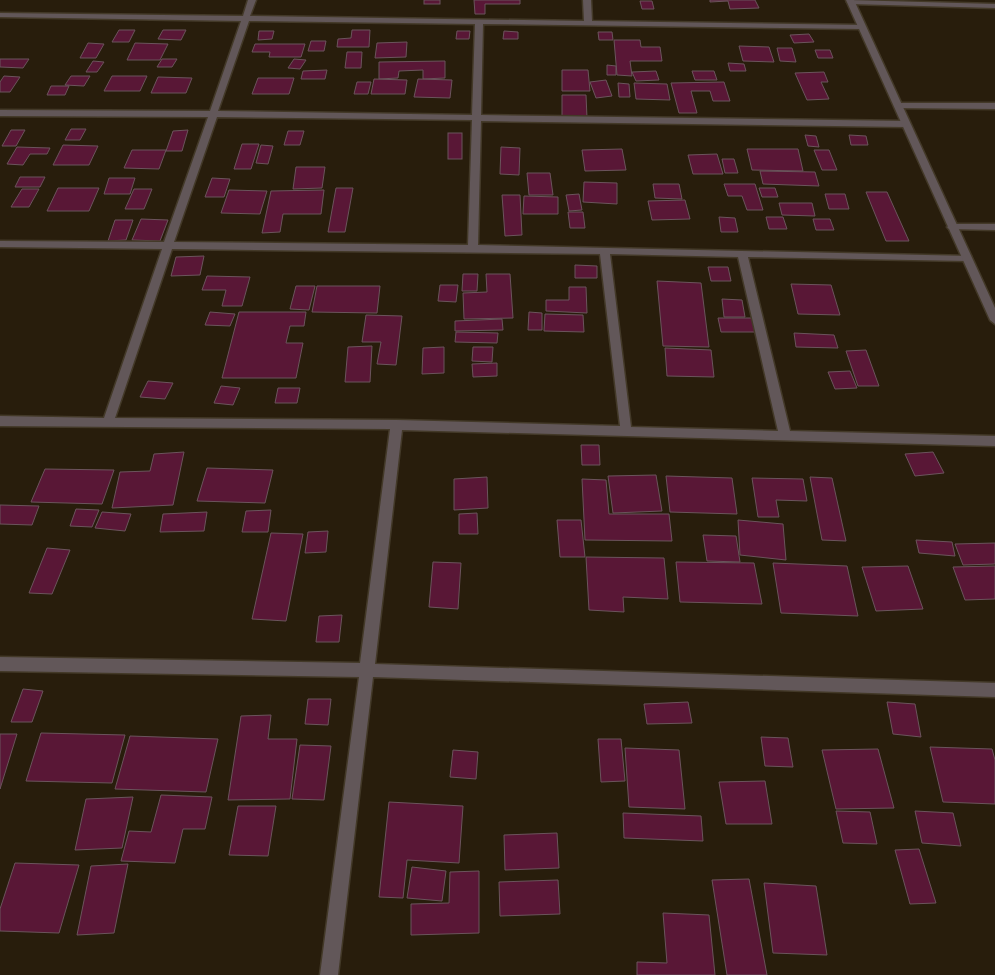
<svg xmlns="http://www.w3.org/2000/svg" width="995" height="975" viewBox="0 0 995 975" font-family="Overpass,sans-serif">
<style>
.building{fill:#591736;stroke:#6b545c}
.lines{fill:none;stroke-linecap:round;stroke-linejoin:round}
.minor-casing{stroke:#433928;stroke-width:3}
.tertiary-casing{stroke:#433928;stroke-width:3}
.minor{fill:#625759;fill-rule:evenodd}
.tertiary{fill:#625759;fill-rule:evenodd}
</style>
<rect width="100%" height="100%" fill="#281d0c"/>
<g class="building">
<rect x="424" y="0" width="16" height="4"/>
<polygon points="474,0 520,0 520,4 485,4 485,14 475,14"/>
<polygon points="710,0 755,0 759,8 730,9 728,1 710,2"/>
<polygon points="640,1 652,1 654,9 642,9"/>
<polygon points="119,30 135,30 129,42 112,42"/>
<polygon points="163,30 186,30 181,40 158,39"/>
<polygon points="352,30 370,30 369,47 337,47 338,39 351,38"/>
<polygon points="259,31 274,31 272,39 258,40"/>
<polygon points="457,31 470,31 469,39 456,39"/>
<polygon points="504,31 518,32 518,39 503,39"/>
<polygon points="598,32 612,32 613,40 599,40"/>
<polygon points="809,34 814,42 794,43 790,35"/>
<polygon points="614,40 640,40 641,47 660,47 662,61 630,61 632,76 617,75"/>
<polygon points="311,41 326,41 324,51 308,51"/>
<polygon points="407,42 406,57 375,58 377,43"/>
<polygon points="88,43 104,44 96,58 80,58"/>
<polygon points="135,43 168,44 160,60 127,60"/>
<polygon points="255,44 305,44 301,57 269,57 270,52 252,52"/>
<polygon points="739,46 769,47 774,62 743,61"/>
<polygon points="777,48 792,48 796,62 780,61"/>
<polygon points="815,50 830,50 833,58 818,58"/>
<polygon points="347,52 362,52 361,68 345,68"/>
<polygon points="0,59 29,59 23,68 0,67"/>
<polygon points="162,59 177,59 172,67 157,67"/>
<polygon points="294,59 306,60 300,69 288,68"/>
<polygon points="93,61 104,62 97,72 86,72"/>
<polygon points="445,61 445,78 423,79 423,70 399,71 398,78 379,79 379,62"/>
<polygon points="728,63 744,64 746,71 730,71"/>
<polygon points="607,65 616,66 616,75 607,75"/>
<polygon points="327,70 325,79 301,79 303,71"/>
<polygon points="562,70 588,70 590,91 562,91"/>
<polygon points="656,71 659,80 636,81 632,72"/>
<polygon points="692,71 714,71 717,80 695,80"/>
<polygon points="824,72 828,82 821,82 829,99 807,100 795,73"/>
<polygon points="4,76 20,77 10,92 0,92 0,82"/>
<polygon points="71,76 90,76 84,86 65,85"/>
<polygon points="112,76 147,76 140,91 104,91"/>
<polygon points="158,77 192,78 186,93 151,93"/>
<polygon points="258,78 294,78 289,94 252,94"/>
<polygon points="374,79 407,80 405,94 371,94"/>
<polygon points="418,79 452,80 450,98 414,97"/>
<polygon points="606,80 612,96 596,98 590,82"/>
<polygon points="357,82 371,82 368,94 354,94"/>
<polygon points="724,82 730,101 713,101 710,91 691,91 697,113 679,113 671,83"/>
<polygon points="618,83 629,84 630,97 619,97"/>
<polygon points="634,83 667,84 670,100 636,99"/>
<polygon points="51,86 69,86 65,95 47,95"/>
<polygon points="562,95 586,95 587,118 562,118"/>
<polygon points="71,129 86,129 80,140 65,140"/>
<polygon points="11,130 25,130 16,146 2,146"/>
<polygon points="188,130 182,151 166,151 173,131"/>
<polygon points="288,131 304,131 300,145 284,145"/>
<rect x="448" y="133" width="14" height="26"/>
<polygon points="805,135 816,136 819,147 808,146"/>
<polygon points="849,135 866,136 868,145 851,145"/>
<polygon points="242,144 259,144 251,169 234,169"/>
<polygon points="63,145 98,146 89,165 53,165"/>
<polygon points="261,145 273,146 268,164 256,163"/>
<polygon points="17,147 50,148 47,154 30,154 23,165 7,164"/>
<polygon points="501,147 520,148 519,175 500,174"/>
<polygon points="622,149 626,170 585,171 582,150"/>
<polygon points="747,149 798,149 803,171 752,170"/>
<polygon points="132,150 166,150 159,169 124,168"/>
<polygon points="814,150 829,150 837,170 822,170"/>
<polygon points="717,154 723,174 693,174 688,155"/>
<polygon points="722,159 734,159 738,173 725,173"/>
<polygon points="296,167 325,167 322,188 293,189"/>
<polygon points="760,171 815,172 819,186 763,184"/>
<polygon points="527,173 550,173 553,195 529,195"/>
<polygon points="20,177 45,177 40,187 15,187"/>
<polygon points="109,178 135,178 130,194 104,194"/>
<polygon points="212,178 230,179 224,197 205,197"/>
<polygon points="584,182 617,183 617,204 583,202"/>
<polygon points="653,184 679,184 682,199 655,198"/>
<polygon points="724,184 755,184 763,210 747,210 742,196 728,196"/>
<polygon points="58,188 99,188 89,211 47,211"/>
<polygon points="336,188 353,188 345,232 328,232"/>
<polygon points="759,188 775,188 778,197 762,197"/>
<polygon points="22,189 39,189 29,207 11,207"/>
<polygon points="134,189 152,189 144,209 125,209"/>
<polygon points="229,190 267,191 260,214 221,213"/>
<polygon points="324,190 321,214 283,214 280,232 262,233 271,191"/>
<polygon points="866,192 887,192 909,241 886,241"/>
<polygon points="579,194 582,210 569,211 566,195"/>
<polygon points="825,194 845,194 849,209 829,209"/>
<polygon points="502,195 520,195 522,235 505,236"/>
<polygon points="524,196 558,197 558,214 523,214"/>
<polygon points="685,200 690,219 652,220 648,201"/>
<polygon points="779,203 812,203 815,216 782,215"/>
<polygon points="568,212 583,212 585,228 570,228"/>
<polygon points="719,217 735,218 738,232 721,232"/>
<polygon points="766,217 783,217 787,229 769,229"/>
<polygon points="141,219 168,220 160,241 132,240"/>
<polygon points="813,219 830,219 834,230 816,230"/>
<polygon points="115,220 133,220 126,240 108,241"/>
<polygon points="204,256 200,275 171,276 176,257"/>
<polygon points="575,265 597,266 597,278 575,278"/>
<polygon points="708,267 728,267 731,281 711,281"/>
<polygon points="463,274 478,274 477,291 462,291"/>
<polygon points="486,274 510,274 513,318 464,319 463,293 487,292"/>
<polygon points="207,276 250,277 242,306 222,306 226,290 202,290"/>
<polygon points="657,281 701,283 709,347 663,346"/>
<polygon points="791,284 831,285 840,315 798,314"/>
<polygon points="440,285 458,285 456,302 438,301"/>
<polygon points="296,286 315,286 309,310 290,309"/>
<polygon points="317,286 380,286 377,313 312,312"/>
<polygon points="569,287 586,287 587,313 546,311 546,300 569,300"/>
<polygon points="722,299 742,300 745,317 724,317"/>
<polygon points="210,312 235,314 230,326 205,325"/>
<polygon points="239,312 306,312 304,326 290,326 286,343 303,343 296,378 222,378"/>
<polygon points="529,312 542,313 542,330 528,330"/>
<polygon points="545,314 583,315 584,332 544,331"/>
<polygon points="366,315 402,316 396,365 377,364 381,342 362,342"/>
<polygon points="718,318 761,318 765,332 721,332"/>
<polygon points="502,319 503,330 455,331 455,321"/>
<polygon points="456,332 498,333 497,343 455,342"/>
<polygon points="794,333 834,335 838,348 796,347"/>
<polygon points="372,346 370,382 345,382 348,347"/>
<polygon points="444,347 444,373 422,374 423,348"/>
<polygon points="473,347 493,347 492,362 472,361"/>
<polygon points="665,348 711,350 714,377 667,376"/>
<polygon points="866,350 879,386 858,386 846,351"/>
<polygon points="497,363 497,376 473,377 472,364"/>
<polygon points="850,371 857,388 835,389 828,372"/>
<polygon points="148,381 173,383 165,399 140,397"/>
<polygon points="221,386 240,388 233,405 214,403"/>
<polygon points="278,388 300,388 297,403 275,403"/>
<polygon points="581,445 599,445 600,465 582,465"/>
<polygon points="184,452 173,505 112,508 120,472 150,471 154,454"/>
<polygon points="933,452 944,473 915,476 905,454"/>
<polygon points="207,468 273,470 265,503 197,501"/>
<polygon points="45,469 114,470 102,504 31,502"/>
<polygon points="656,475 662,511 613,513 608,476"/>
<polygon points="666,476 732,478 737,514 670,512"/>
<polygon points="487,477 488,508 454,510 454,479"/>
<polygon points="810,477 832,478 846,541 822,540"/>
<polygon points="752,478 803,479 807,501 776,500 779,517 758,517"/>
<polygon points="582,479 606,480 609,514 669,514 672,541 585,540"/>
<polygon points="0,505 39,506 32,525 0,524"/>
<polygon points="76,509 99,510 92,527 70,526"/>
<polygon points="271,510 268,532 242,532 246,511"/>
<polygon points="102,512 131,514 125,531 95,528"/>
<polygon points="207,512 204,531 160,532 163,514"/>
<polygon points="477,513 478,534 459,534 459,514"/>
<polygon points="557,520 581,520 585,557 560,557"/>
<polygon points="738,520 783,524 786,560 740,555"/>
<polygon points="328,531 326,552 305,553 308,532"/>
<polygon points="271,533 303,534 286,621 252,619"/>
<polygon points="703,535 736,536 740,562 707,561"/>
<polygon points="916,540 952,542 955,556 919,553"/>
<polygon points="995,543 995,564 963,565 955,544"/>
<polygon points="47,548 70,550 52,594 29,593"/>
<polygon points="586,557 664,558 668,599 623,597 624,612 589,610"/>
<polygon points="433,562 461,563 458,609 429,607"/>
<polygon points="676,562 754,563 762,604 680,602"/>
<polygon points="773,563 847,566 858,616 781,613"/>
<polygon points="908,566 923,609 876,611 862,567"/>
<polygon points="995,566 995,599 965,600 953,567"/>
<polygon points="342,615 339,642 316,642 319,616"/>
<polygon points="23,689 43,691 32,722 11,722"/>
<polygon points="308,699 331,699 328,725 305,724"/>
<polygon points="688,702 692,723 647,724 644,704"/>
<polygon points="887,702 915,704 921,737 893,734"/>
<polygon points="271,715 268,739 297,739 290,799 228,800 241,716"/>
<polygon points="41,733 125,735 112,783 26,781"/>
<polygon points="0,734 17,734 0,789"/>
<polygon points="130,736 218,739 206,792 115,789"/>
<polygon points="761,737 788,738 793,767 765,766"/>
<polygon points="598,739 621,739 625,781 601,782"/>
<polygon points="300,745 331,746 324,800 292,799"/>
<polygon points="930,747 992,749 995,760 995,804 943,802"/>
<polygon points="625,748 679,750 685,809 629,807"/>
<polygon points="878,749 894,808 836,809 822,750"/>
<polygon points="453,750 478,752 476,779 450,777"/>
<polygon points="765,781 772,824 726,824 719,782"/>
<polygon points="161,795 212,797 205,829 183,829 175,863 121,861 129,831 151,832"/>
<polygon points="133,797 122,848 75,850 86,799"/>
<polygon points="389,802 463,806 459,863 407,860 403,898 379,897"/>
<polygon points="238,806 276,806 268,856 229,855"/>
<polygon points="836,811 870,812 877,844 843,843"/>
<polygon points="915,811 953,813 961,846 922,843"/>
<polygon points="623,813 701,816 703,841 624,838"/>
<polygon points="557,833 559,868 505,870 504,835"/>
<polygon points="919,849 936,903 910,904 895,850"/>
<polygon points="15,863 79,865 59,933 0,931 0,909"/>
<polygon points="128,864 114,933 77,935 91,866"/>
<polygon points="412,867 446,871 442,901 407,898"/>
<polygon points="479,871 479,933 411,935 411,904 449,903 450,872"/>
<polygon points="749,879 767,975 727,975 712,880"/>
<polygon points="558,880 560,914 500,916 499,882"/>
<polygon points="764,883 816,886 827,955 773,953"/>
<polygon points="663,913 709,915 715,975 637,975 637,962 667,963"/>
</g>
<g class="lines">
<g class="minor-casing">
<g id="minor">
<path d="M248 0H256L250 16 584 21 583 0H591L592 21 864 25 865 27 861 29 483 24 481 115 906 121 910 124 906 127 481 121 478 245 971 256V260L967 261 748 257 790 431 995 436V446L402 430 375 664 995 683V697L373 677 338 975H320L359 677 0 671V657L360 663 390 429 0 426V416L104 418 162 249 0 247V241L164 242 208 117 0 116V110L210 111 241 21 0 17V13L243 16ZM249 21 475 24 472 115 218 111ZM217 117 472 120 468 245 174 242ZM172 249 600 254 620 426 397 420 115 418ZM610 254 738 257 778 431 631 427Z"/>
<polygon points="848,0 995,4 995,8 851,4 847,2"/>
<polygon points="899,103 995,103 995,109 896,108 896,104"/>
<polygon points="952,224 995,224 995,230 949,229 947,227"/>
</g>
</g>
<g class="tertiary-casing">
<polygon id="tertiary" points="846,0 854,0 995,308 995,324 990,320"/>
</g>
<use href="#minor" class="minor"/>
<use href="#tertiary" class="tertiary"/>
</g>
</svg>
